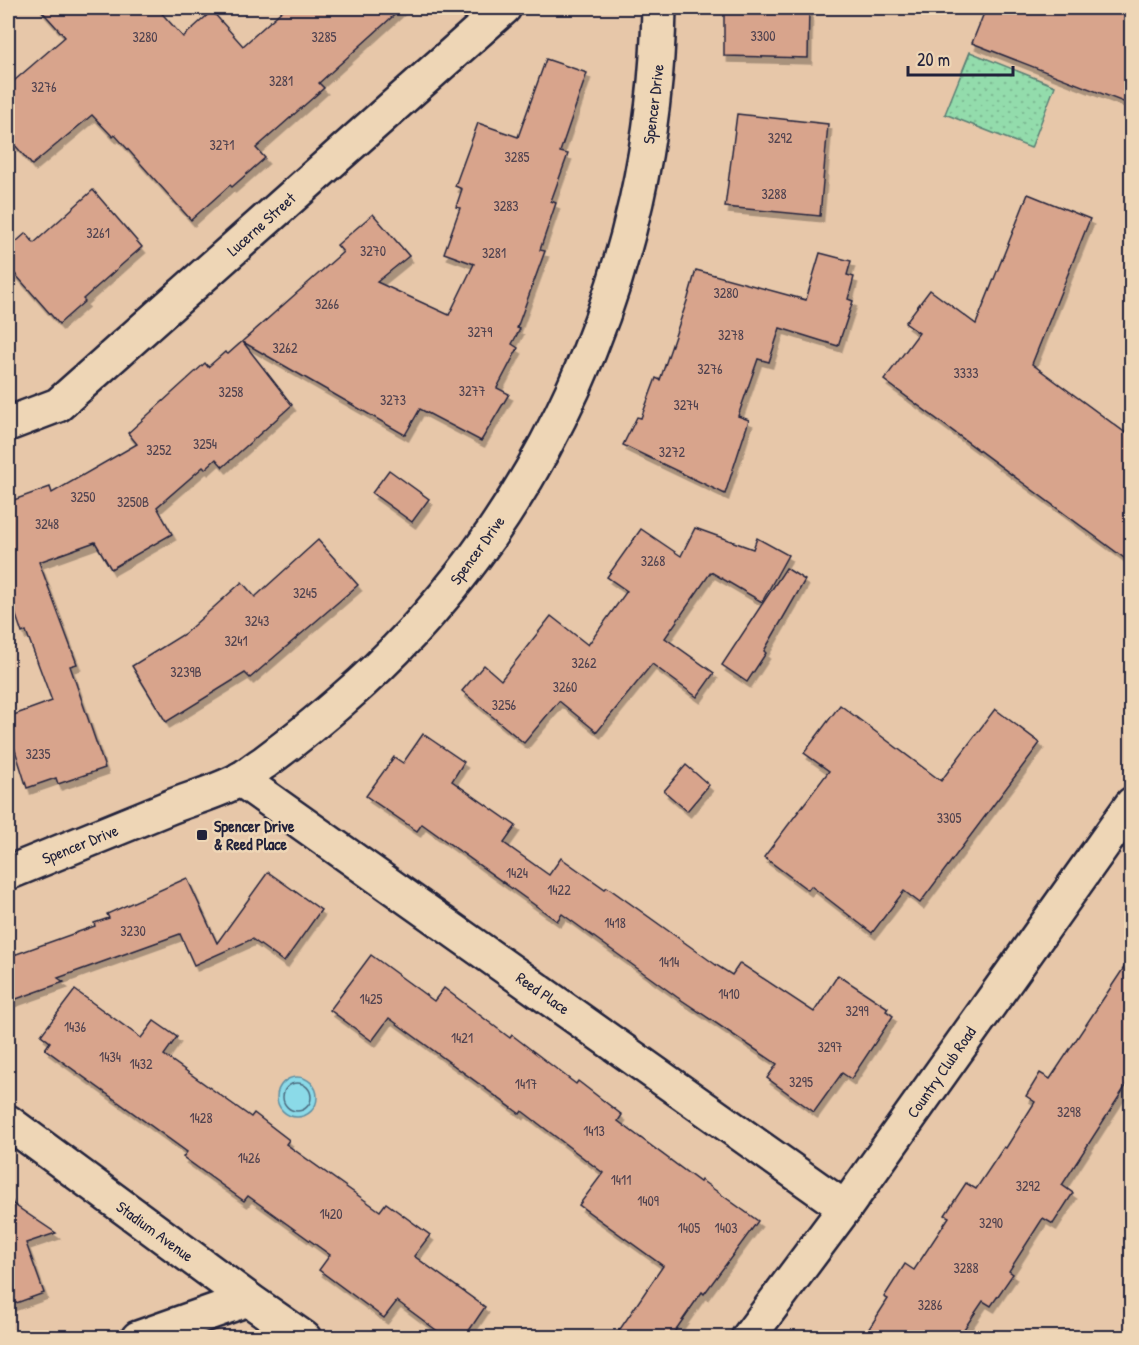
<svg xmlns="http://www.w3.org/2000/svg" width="1139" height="1345" viewBox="0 0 1139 1345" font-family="'Patrick Hand',sans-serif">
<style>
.green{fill:url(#green-dots);stroke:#5a7f74;stroke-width:1.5}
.water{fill:#8bdae8;stroke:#6190a3;stroke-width:1.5}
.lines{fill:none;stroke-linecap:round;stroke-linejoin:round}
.shore{stroke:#4c6c80;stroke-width:1.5}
.building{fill:#d8a48c;stroke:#22223b;stroke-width:1.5;filter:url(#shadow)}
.minor-casing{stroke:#22223b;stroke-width:38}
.tertiary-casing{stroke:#22223b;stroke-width:38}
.minor{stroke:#eed6b6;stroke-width:33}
.tertiary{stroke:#eed6b6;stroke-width:33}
.poi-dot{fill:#22223b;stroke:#eed6b6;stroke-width:2}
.labels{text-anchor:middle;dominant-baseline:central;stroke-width:5;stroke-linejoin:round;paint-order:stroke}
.number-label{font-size:14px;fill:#50424f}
.street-label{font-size:16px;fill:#22223b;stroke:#eed6b6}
.poi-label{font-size:16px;font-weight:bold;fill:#22223b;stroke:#eed6b6;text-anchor:start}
</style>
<defs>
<pattern id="green-dots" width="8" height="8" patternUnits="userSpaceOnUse" patternTransform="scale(1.5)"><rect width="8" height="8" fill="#93dcac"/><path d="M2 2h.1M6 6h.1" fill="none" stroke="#7ebc95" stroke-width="1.8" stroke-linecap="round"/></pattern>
<filter id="shadow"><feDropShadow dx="3.5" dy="6" stdDeviation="0" flood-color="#0004"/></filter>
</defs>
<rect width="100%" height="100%" fill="#e7c7a9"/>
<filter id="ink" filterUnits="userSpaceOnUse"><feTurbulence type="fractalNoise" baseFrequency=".0167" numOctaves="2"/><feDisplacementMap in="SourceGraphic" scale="12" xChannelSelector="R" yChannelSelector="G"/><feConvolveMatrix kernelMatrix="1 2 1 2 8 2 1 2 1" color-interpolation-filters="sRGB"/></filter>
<g filter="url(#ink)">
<polygon class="green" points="970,52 1055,86 1031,148 945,114"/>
<circle class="water" cx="297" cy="1097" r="20"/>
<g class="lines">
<circle class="shore" cx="297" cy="1097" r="14"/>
</g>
<g class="building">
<polygon points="39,8 157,8 183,37 212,11 243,46 285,8 402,8 319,83 324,88 256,148 265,158 232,187 230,185 191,220 115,135 113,137 92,115 32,165 8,137 8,86 65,37"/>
<polygon points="724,8 809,8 808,58 724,56"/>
<polygon points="986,8 1131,8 1131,105 972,43"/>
<polygon points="546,59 587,73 560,152 568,154 551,201 556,203 540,250 545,251 517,328 520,329 512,344 518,348 497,388 509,394 481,441 420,409 405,435 243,342 292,405 223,467 216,459 205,469 203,467 157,507 172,534 111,569 95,542 39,562 77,664 70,666 105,768 58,784 56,778 27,788 8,728 8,717 52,701 26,631 22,633 8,592 8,502 50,487 52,493 137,444 128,433 205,363 208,367 225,352 228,354 343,252 337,245 373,214 409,256 377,282 449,315 474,264 444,253 460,208 456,207 462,189 455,186 478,123 518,137"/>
<polygon points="737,114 828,124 820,216 725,207"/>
<polygon points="93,190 142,247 83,299 85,301 59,324 8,266 8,249 26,233 34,243"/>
<polygon points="1028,194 1090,219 1032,364 1131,437 1131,563 884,380 919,333 905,323 930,290 976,324"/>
<polygon points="820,253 851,261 847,275 854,277 848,299 853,301 838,346 780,328 769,362 758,359 738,416 749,420 725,494 623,445 637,417 641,418 656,378 660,380 688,298 696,270 806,300"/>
<polygon points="389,470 429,499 412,522 372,493"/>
<polygon points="695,528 753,549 757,538 788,555 762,602 711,572 665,638 714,673 697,697 652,664 597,732 559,701 524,743 462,691 484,665 501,680 551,616 588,645 627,591 607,577 641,529 681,556"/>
<polygon points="318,540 358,585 250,678 245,673 166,722 132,666 184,634 242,582 255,597"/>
<polygon points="786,568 805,580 764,651 766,653 747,682 722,665"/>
<polygon points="840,705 941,781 995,709 1040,743 920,903 904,891 872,933 811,886 808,890 764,857 829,771 804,753"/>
<polygon points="423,734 464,762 452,781 516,826 504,843 549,875 561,858 605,889 607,887 716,965 732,975 740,963 814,1012 838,975 888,1008 886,1011 893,1016 851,1079 842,1073 814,1112 767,1078 777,1064 677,997 562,914 557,921 422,824 417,831 366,796 394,757 403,763"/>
<polygon points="686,765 709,785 687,811 664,791"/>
<polygon points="268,872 321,910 284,962 252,939 194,965 180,934 58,978 64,982 8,1002 8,957 95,926 94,923 109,918 107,914 187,878 217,943"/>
<polygon points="371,955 434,1001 444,988 510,1038 512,1035 576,1084 578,1081 622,1115 618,1121 700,1182 701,1180 758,1221 704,1294 702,1292 670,1338 614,1338 663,1266 579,1205 603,1173 522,1111 520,1114 389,1018 372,1041 330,1010"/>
<polygon points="1131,957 1131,1078 1062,1185 1073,1193 1053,1224 1043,1218 1009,1271 1013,1274 991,1306 983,1301 958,1338 863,1338 888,1299 884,1297 905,1264 914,1270 949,1217 945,1215 966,1183 976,1189 1004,1147 1006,1148 1035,1102 1026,1096 1040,1073 1050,1079"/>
<polygon points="75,990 141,1038 154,1021 177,1037 164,1055 251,1117 254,1113 289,1140 286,1144 380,1211 386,1203 430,1235 414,1256 485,1307 464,1338 447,1338 397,1301 384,1318 319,1270 330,1255 248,1196 244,1201 183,1157 187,1152 45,1049 50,1042 41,1035"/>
<polygon points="8,1201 12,1201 13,1204 56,1233 26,1243 44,1293 8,1306"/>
</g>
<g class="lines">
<g class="minor-casing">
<g id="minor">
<polyline points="8,424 58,405 504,8"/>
<polyline points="240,779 845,1208"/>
<path d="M8 873C62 851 116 829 170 807 193 798 219 791 241 779 249 774 257 767 265 762 292 742 317 722 342 700 542 528 655 269 659 8"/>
<polyline points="138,1338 248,1299"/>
<polyline points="748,1338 845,1208 1132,804"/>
</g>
</g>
<g class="tertiary-casing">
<polyline id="tertiary" points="8,1122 248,1299 304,1338"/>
</g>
<use href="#minor" class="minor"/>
<use href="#tertiary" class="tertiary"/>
</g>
</g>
<rect class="poi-dot" x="196" y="829" width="12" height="12" rx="3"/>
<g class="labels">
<g class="number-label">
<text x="763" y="35">3300</text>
<text x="145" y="36">3280</text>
<text x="324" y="36">3285</text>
<text x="281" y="80">3281</text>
<text x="44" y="86">3276</text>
<text x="780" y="137">3292</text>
<text x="222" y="144">3271</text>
<text x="517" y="156">3285</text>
<text x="774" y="193">3288</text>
<text x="506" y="205">3283</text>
<text x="98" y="232">3261</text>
<text x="373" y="250">3270</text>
<text x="494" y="252">3281</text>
<text x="726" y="292">3280</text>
<text x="327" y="303">3266</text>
<text x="480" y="331">3279</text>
<text x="731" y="334">3278</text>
<text x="285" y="347">3262</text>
<text x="710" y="368">3276</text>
<text x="966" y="372">3333</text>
<text x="472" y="390">3277</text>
<text x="231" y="391">3258</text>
<text x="393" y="399">3273</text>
<text x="686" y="404">3274</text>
<text x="205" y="443">3254</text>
<text x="159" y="449">3252</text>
<text x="672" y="451">3272</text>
<text x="83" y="496">3250</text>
<text x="133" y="501">3250B</text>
<text x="47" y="523">3248</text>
<text x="653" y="560">3268</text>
<text x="305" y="592">3245</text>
<text x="257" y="620">3243</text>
<text x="236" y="640">3241</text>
<text x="584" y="662">3262</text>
<text x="186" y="671">3239B</text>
<text x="565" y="686">3260</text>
<text x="504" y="704">3256</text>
<text x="38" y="753">3235</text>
<text x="949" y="817">3305</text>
<text x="517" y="872">1424</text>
<text x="559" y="889">1422</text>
<text x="615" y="922">1418</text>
<text x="133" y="930">3230</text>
<text x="669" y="961">1414</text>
<text x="729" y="993">1410</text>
<text x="371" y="998">1425</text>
<text x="857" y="1010">3299</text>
<text x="75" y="1026">1436</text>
<text x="462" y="1037">1421</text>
<text x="830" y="1046">3297</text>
<text x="110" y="1056">1434</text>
<text x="141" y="1063">1432</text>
<text x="801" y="1081">3295</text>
<text x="526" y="1083">1417</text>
<text x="1069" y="1111">3298</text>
<text x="201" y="1117">1428</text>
<text x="594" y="1130">1413</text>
<text x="249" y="1157">1426</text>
<text x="621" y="1179">1411</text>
<text x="1028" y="1185">3292</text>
<text x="648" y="1200">1409</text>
<text x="331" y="1213">1420</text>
<text x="991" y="1222">3290</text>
<text x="689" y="1227">1405</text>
<text x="726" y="1227">1403</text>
<text x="966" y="1267">3288</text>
<text x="930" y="1304">3286</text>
</g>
<g class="street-label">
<text transform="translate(653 104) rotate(-83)">Spencer Drive</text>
<text transform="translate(261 224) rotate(-42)">Lucerne Street</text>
<text transform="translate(477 550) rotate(-54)">Spencer Drive</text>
<text transform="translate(80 844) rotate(-22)">Spencer Drive</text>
<text transform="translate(543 993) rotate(35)">Reed Place</text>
<text transform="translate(941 1072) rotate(-55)">Country Club Road</text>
<text transform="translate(155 1231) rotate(36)">Stadium Avenue</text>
</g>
<g class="poi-label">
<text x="214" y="826">Spencer Drive<tspan x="214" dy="18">&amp; Reed Place</tspan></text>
</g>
</g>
<rect width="1139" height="1345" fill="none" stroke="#eed6b6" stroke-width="30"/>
<rect x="15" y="15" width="1109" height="1315" fill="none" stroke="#22223b" stroke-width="2" filter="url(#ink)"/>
<path d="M908 66v9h105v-9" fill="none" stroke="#22223b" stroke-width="3"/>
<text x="917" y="66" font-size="18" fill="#22223b" stroke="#eed6b6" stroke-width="4.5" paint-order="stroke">20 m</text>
</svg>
